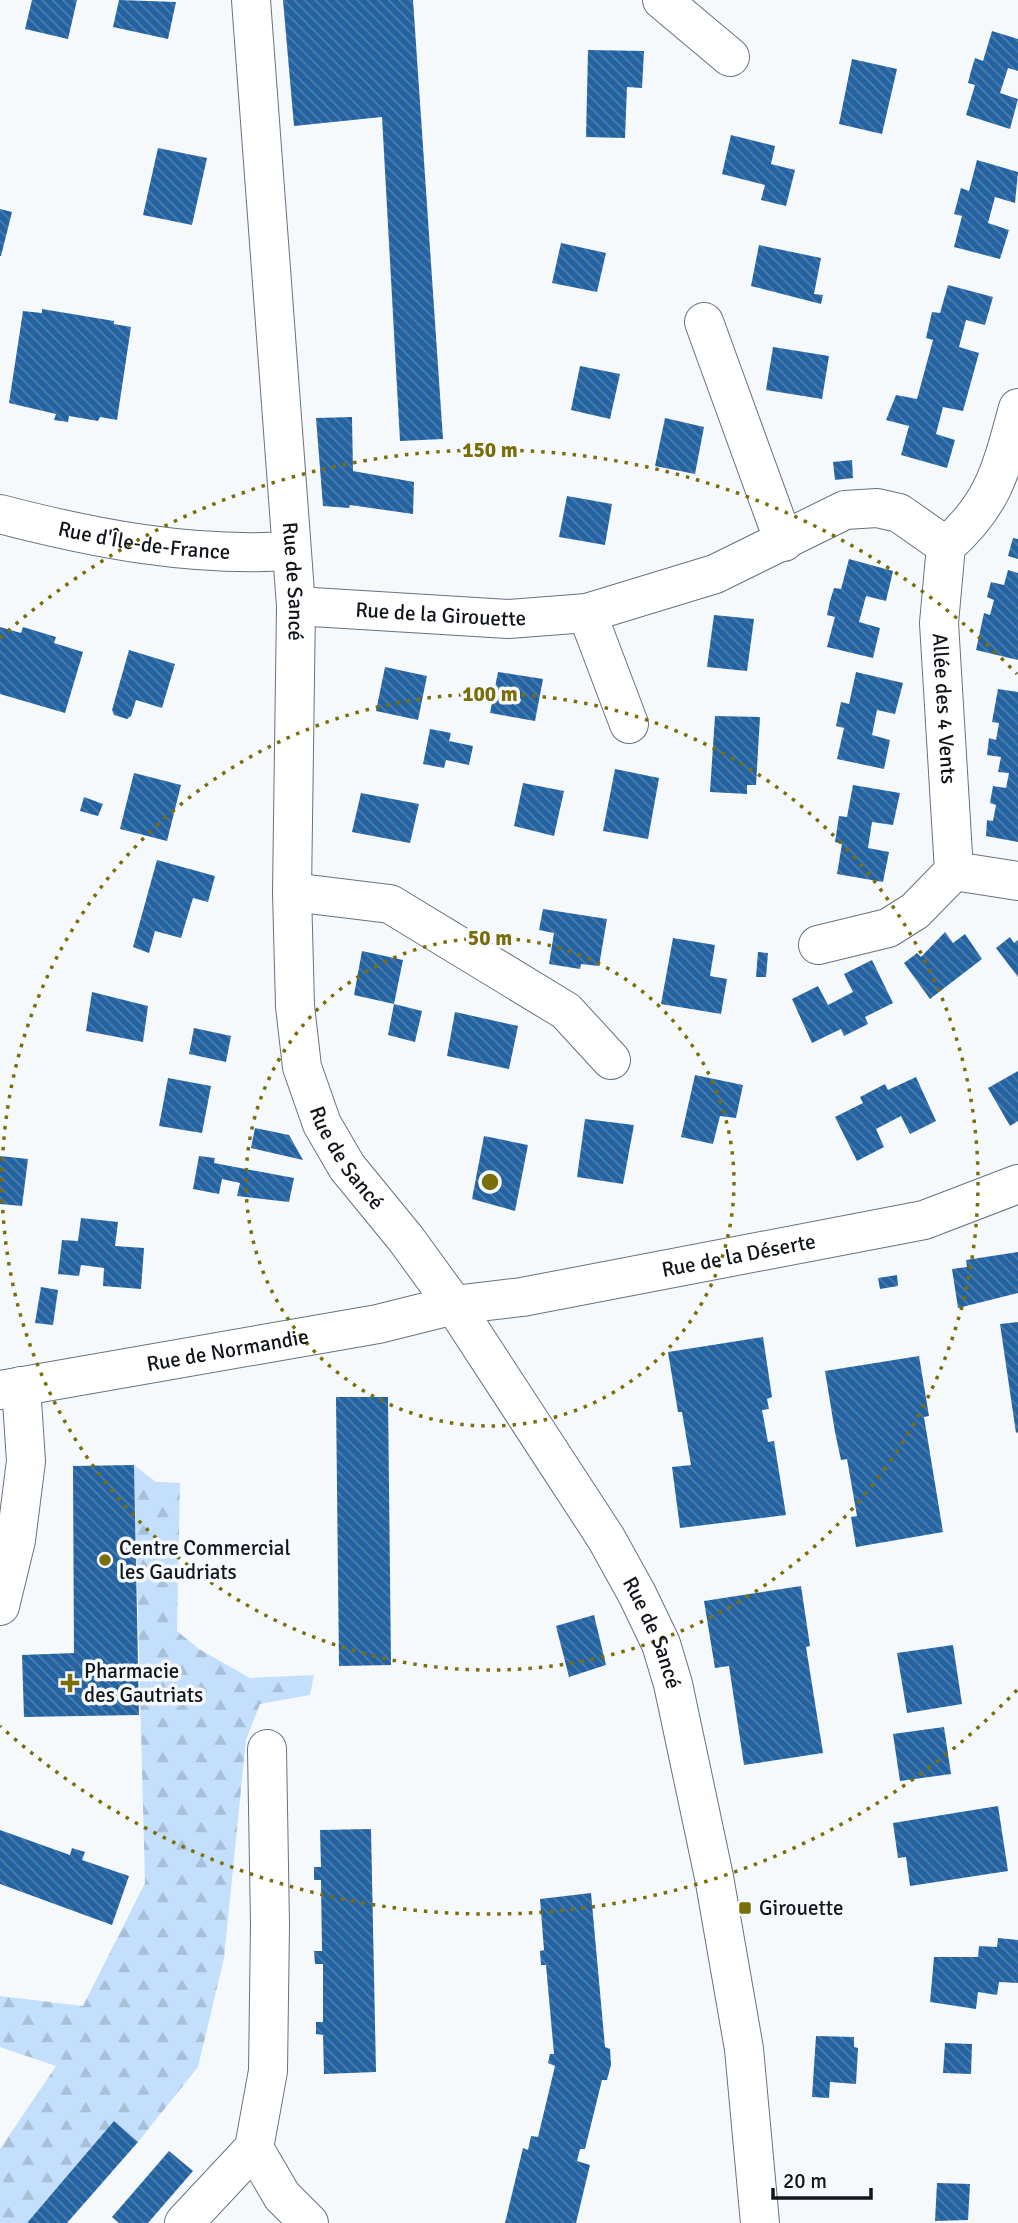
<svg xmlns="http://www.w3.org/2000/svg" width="1018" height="2223" viewBox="0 0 1018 2223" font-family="Signika,sans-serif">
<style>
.forest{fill:url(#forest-firs)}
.building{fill:url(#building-back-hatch)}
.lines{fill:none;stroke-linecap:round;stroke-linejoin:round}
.minor-casing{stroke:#667280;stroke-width:40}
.tertiary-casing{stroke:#667280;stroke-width:40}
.minor{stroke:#fff;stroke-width:38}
.tertiary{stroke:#fff;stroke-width:38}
.ring{fill:none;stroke:#7a6e0b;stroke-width:3.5;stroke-dasharray:3.5 7}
.poi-dot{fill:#7a6e0b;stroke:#f6f9fc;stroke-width:2.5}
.labels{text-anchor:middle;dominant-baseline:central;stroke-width:7;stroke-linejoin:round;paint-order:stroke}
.street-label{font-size:21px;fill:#12161c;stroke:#f6f9fc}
.poi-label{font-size:21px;fill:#12161c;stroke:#f6f9fc;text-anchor:start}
.centre{fill:#7a6e0b;stroke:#f6f9fc;stroke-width:3.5}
.ring-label{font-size:21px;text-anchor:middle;font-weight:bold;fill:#7a6e0b;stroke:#f6f9fc;stroke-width:7;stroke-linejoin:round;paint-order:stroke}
</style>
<defs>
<pattern id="forest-firs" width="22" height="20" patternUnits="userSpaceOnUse" patternTransform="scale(1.75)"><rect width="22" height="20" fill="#c4dffc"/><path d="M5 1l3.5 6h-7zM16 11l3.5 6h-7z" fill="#a7bfd7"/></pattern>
<pattern id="building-back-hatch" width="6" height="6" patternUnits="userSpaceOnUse" patternTransform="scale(1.75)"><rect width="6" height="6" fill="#2363a2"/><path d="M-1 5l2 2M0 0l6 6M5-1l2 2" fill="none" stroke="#507daa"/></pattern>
</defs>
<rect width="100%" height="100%" fill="#f6f9fc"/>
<polygon class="forest" points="134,1465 156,1482 180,1483 177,1631 199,1649 250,1678 314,1675 310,1695 260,1704 246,1740 224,1958 198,2067 138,2142 115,2122 27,2223 0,2223 0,2149 56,2066 0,2047 0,1996 83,2006 145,1883"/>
<g class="building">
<polygon points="32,0 77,0 68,39 25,29"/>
<polygon points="119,0 176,2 168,39 113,27"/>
<polygon points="283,0 413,0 443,439 400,441 382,117 294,126"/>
<polygon points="992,31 1018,39 1018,71 1008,68 1000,93 1018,99 1010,129 966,115 975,85 968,83 971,71 975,58 983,61"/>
<polygon points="588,50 644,51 642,88 627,87 625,138 586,137"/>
<polygon points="852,59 897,69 882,134 839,124"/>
<polygon points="731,135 775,146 771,164 795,170 786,206 761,200 765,185 722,174"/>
<polygon points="158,148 207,158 192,225 143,215"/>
<polygon points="977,160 1018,172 1015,203 995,197 988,223 1009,230 1000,259 954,247 962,216 954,214 961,188 969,191"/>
<polygon points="0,209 12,212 1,256 0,256"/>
<polygon points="561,243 606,253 597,292 552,283"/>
<polygon points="759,245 821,258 814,294 823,295 821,304 751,286"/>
<polygon points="948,285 993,297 985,325 966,320 959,347 979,353 963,411 943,407 936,434 955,440 947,468 901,455 909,426 886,420 896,395 917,399 933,340 926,338 932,312 940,313"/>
<polygon points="42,309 114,321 114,324 131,327 117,420 100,417 98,421 69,416 68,422 54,420 56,414 9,403 23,311 42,313"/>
<polygon points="773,347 829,356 822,399 766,390"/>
<polygon points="580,366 620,374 610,419 571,410"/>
<polygon points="352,417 353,471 414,482 413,514 350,505 349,508 323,506 316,418"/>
<polygon points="665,418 704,427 695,474 655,466"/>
<polygon points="852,460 853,478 835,480 833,462"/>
<polygon points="567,496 612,504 605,545 559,537"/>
<polygon points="1013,538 1018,539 1018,559 1008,556"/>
<polygon points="849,559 893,571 886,601 866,596 859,622 880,628 873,658 827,647 835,617 827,615 830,601 834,588 841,589"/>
<polygon points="1008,570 1018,573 1018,660 976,650 984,613 990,615 994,600 987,597 991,582 1004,585"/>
<polygon points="714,615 754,619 747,671 707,667"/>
<polygon points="0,627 21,633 23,627 56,637 54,643 83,652 65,713 0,694"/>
<polygon points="129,650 175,664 162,708 136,700 131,716 127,719 114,715 112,710"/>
<polygon points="385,667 427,676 418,720 376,711"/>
<polygon points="498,672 543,679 535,721 490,713"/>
<polygon points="856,672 903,683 895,714 877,710 872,735 890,740 884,769 837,759 844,728 836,726 841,702 849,704"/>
<polygon points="998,689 1018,692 1018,842 986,836 987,820 993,821 996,805 990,803 993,786 1006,788 1009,773 998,772 1001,757 987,755 989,738 996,740 999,723 992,722"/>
<polygon points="715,716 760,717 756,785 747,785 747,794 710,792"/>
<polygon points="430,729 451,733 449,741 473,746 469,765 446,760 444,768 423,764"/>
<polygon points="615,769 659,778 648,839 603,831"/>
<polygon points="134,773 181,785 167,841 120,829"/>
<polygon points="523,783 564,791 554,836 514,826"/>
<polygon points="853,785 900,793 893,825 872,822 868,848 889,852 883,882 837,874 842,844 835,842 839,816 847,817"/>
<polygon points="361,793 419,804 410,843 352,832"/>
<polygon points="84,797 103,804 98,816 80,811"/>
<polygon points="157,860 215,876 208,902 193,898 181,938 155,931 149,953 133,947"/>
<polygon points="543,909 607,919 599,966 581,964 580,969 549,964 554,933 539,930"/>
<polygon points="945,932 953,943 965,934 982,959 930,999 904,963 917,953 921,957"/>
<polygon points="1010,937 1014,943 1018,940 1018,977 996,948"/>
<polygon points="673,938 715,945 710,976 727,979 721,1014 661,1004"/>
<polygon points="362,951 403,960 394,1004 422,1011 415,1042 388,1035 394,1004 354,995"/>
<polygon points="758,952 768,953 766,977 756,977"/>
<polygon points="872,960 893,1003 865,1017 868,1024 844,1036 841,1029 812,1043 792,999 818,986 828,1005 853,992 844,974"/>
<polygon points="92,992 148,1006 143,1042 86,1031"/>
<polygon points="455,1012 518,1026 509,1069 447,1056"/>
<polygon points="194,1028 231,1036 226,1062 189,1054"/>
<polygon points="1018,1071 1018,1121 1010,1126 988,1088"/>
<polygon points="695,1075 743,1085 736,1118 720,1116 713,1144 681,1137"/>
<polygon points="916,1077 936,1121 910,1134 901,1116 876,1129 884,1147 857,1161 835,1117 863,1103 860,1097 885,1084 888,1090"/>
<polygon points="168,1078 211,1086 202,1133 159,1126"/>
<polygon points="585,1119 634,1125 623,1184 577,1177"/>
<polygon points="255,1128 289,1135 303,1160 251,1148"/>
<polygon points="484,1136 528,1145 515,1211 472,1199"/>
<polygon points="0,1156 28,1159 22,1206 0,1204"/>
<polygon points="199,1156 215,1158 214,1163 294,1178 289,1202 237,1196 240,1183 222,1179 219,1194 193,1189"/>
<polygon points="81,1218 118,1222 115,1246 144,1248 141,1289 103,1286 104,1268 81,1265 79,1276 58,1274 62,1240 78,1241"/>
<polygon points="1018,1252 1018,1293 958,1308 952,1269 967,1267 966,1260"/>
<polygon points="897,1275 898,1286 880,1289 878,1278"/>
<polygon points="41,1287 58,1290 53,1325 35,1323"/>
<polygon points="1018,1322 1018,1432 1016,1433 1000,1324"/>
<polygon points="763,1337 772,1397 767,1399 769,1409 762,1410 768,1442 774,1441 786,1515 680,1528 672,1467 691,1465 682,1412 678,1412 668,1352"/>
<polygon points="919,1356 929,1416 924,1417 943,1532 856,1547 851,1517 857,1516 847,1459 841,1460 835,1432 825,1371"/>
<polygon points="336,1397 388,1397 391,1665 339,1666"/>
<polygon points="134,1465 139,1715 24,1717 22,1655 74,1653 73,1466"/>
<polygon points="801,1586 810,1646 806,1647 823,1753 744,1765 729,1666 715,1668 704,1601"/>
<polygon points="594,1615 606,1665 569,1677 556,1626"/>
<polygon points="953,1645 962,1704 907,1713 897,1653"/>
<polygon points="944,1727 951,1774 900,1781 893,1734"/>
<polygon points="998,1806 1008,1871 910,1886 906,1857 898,1858 893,1823"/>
<polygon points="371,1829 376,2072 324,2074 323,2035 316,2034 316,2022 323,2022 323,1964 315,1964 314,1951 322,1951 321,1880 314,1880 314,1867 321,1867 320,1830"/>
<polygon points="0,1830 70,1855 72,1848 85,1852 82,1860 129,1876 112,1925 0,1884"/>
<polygon points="591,1893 605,2047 610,2049 611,2065 607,2080 602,2080 585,2149 580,2149 577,2161 590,2165 576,2223 505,2223 523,2148 528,2150 531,2136 538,2137 555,2066 548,2063 550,2054 554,2054 546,1965 541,1965 540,1951 544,1950 540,1899"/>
<polygon points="998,1938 1018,1940 1018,1983 999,1982 997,1995 978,1992 976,2009 930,2002 934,1957 978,1957 979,1946 997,1947"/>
<polygon points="816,2036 854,2037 854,2047 858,2048 856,2084 830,2082 829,2098 812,2097"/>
<polygon points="945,2043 972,2044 971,2074 943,2073"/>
<polygon points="114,2121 138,2142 67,2223 27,2223"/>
<polygon points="169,2151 193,2171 148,2223 119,2223 112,2217"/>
<polygon points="937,2183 970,2184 968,2220 935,2221"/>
</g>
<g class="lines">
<g class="minor-casing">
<g id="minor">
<polyline points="662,0 730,57"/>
<polyline points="704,322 784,542"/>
<path id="s1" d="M0 514C96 539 191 557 290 551"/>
<path id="s2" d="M946 546 939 623 954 871 1018 881"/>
<path id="s3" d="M296 606 508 619 587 613 715 574 845 510 877 508 899 513 946 546C995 503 1001 469 1018 408"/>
<polyline points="587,613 629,724"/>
<polyline points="292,892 390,904 566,1011 611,1060"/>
<polyline points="818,945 888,928 915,911 954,871"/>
<path id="s4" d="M0 1390 378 1324 454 1305 522 1297 924 1220 1018 1184"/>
<polyline points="0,1606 16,1540 26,1461 21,1386"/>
<polyline points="254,2148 282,2196 309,2223"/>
<polyline points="184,2223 254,2148 268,2071 270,1924 267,1749"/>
</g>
</g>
<g class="tertiary-casing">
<g id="tertiary">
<path id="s5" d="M251 0 296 606 292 892 295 1006 302 1067 322 1124 347 1167 406 1239 454 1305 606 1538 637 1594 661 1644 673 1684 714 1877 744 2049 760 2223"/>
</g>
</g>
<use href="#minor" class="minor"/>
<use href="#tertiary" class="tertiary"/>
</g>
<g class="ring">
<circle cx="490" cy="1182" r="244"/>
<circle cx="490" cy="1182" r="488"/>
<path d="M1017 1690A732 732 0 0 1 0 1726M0 638A732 732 0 0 1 1017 674"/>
</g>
<g class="poi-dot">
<circle cx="105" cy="1560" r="7"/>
<path d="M66.5 1672.5h7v7h7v7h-7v7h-7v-7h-7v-7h7z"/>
<rect x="738" y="1901" width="14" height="14" rx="3.5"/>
</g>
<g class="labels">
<g class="street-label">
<text stroke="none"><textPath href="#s1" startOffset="147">Rue d'Île-de-France</textPath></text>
<text stroke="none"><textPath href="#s5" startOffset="583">Rue de Sancé</textPath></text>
<text stroke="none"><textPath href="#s3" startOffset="145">Rue de la Girouette</textPath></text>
<text stroke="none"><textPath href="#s2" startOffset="163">Allée des 4 Vents</textPath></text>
<text stroke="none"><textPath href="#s5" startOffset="1171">Rue de Sancé</textPath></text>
<text stroke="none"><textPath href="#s4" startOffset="751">Rue de la Déserte</textPath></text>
<text stroke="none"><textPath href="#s4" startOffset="231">Rue de Normandie</textPath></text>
<text stroke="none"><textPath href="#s5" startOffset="1738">Rue de Sancé</textPath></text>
</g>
<g class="poi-label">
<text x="119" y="1548">Centre Commercial<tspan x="119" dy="24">les Gaudriats</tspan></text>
<text x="84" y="1671">Pharmacie<tspan x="84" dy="24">des Gautriats</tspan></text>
<text x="759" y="1908">Girouette</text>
</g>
</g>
<circle cx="490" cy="1182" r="10" class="centre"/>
<g class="ring-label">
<text x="490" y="457">150 m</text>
<text x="490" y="701">100 m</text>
<text x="490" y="945">50 m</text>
</g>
<path d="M773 2188v10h98v-10" fill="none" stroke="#12161c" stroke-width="3.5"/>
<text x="783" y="2188" font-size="21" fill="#12161c" stroke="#f6f9fc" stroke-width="5" paint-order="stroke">20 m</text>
</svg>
